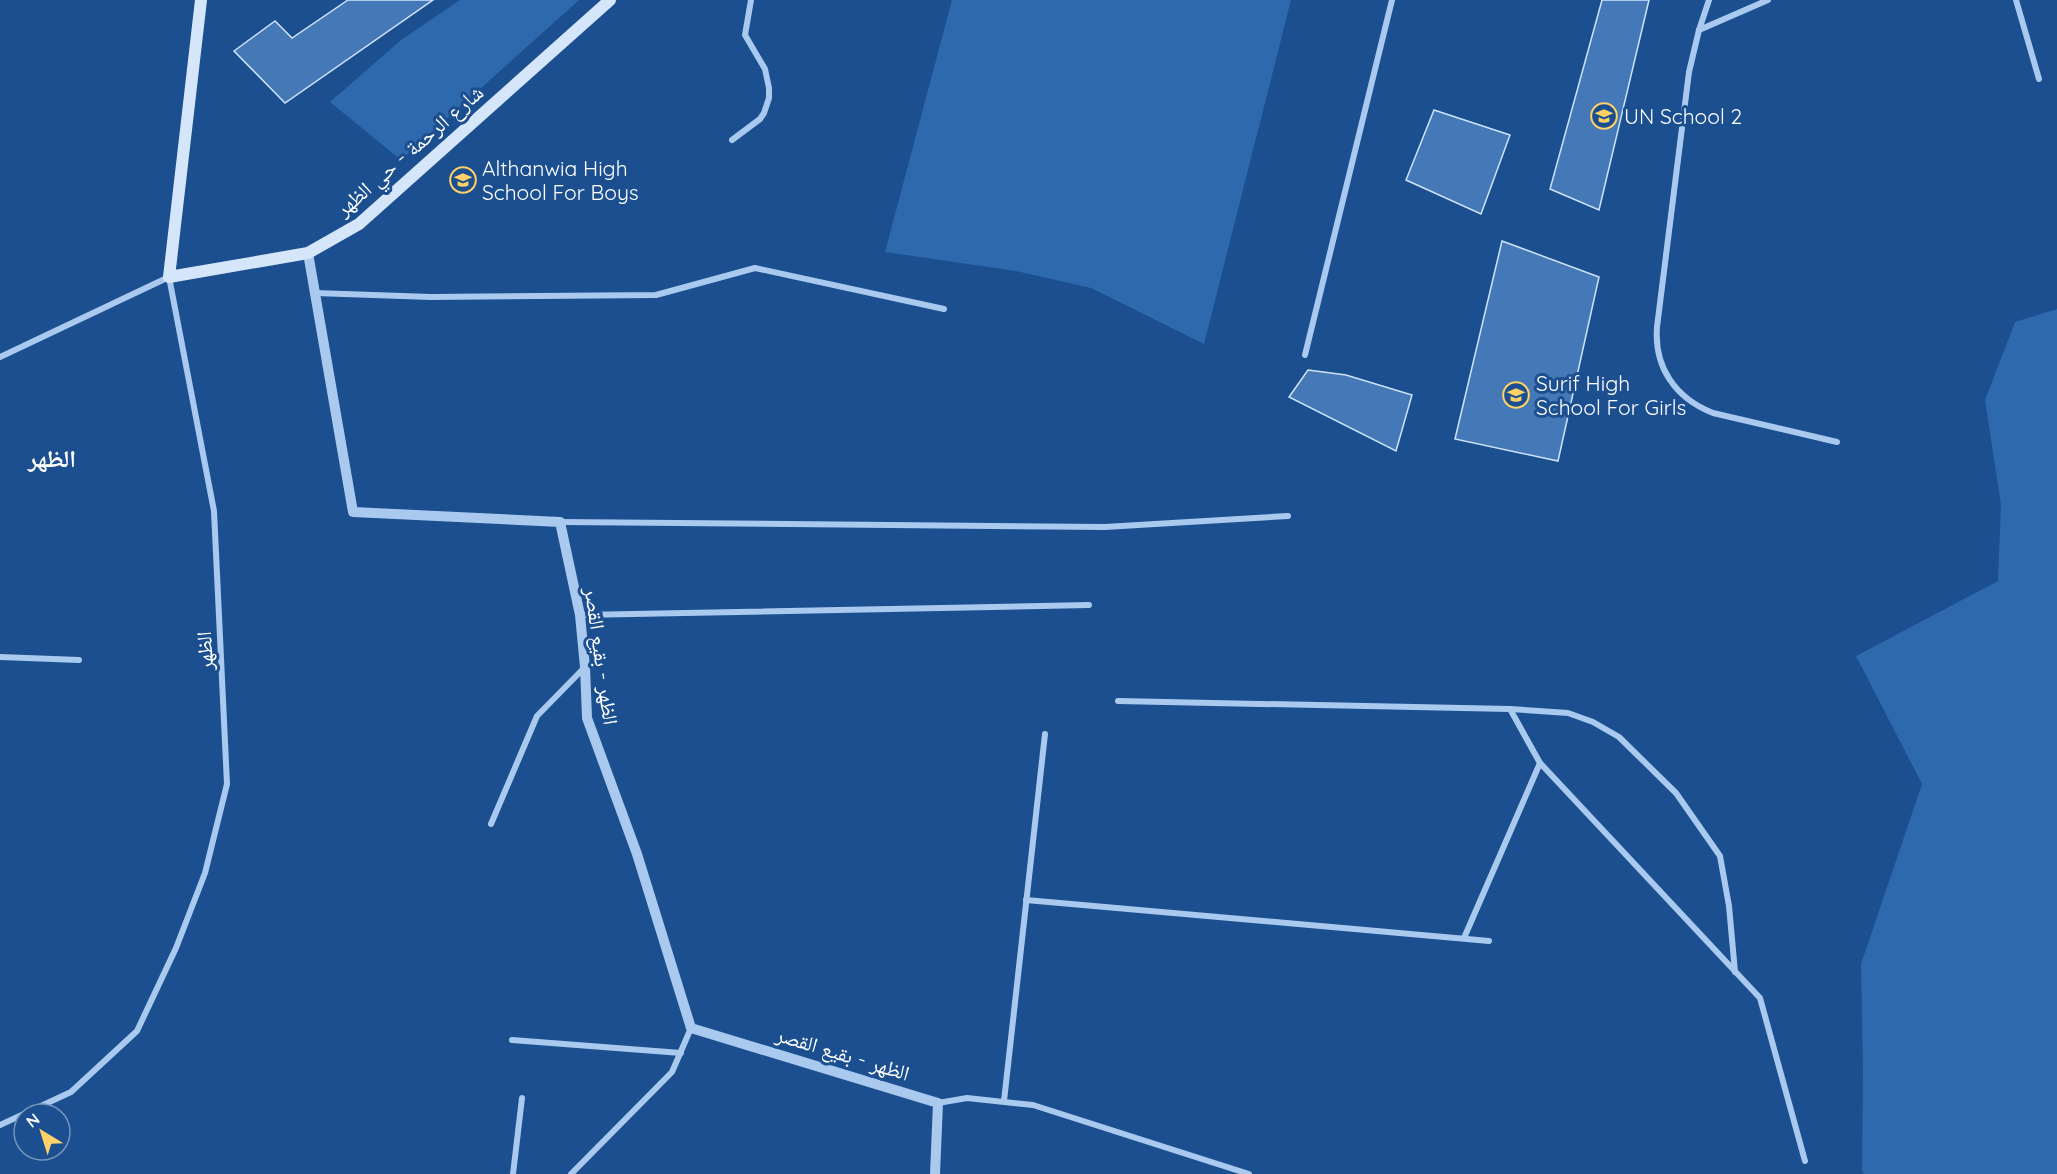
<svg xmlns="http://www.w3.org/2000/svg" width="2057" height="1174" viewBox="0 0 2057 1174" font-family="Quicksand,'Noto Naskh Arabic',sans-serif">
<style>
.green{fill:#2e69ad}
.building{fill:#4478b7;stroke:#cfe3fa;stroke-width:1.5}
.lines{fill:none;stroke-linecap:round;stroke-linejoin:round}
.minor{stroke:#a9c9ee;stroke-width:6}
.tertiary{stroke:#a9c9ee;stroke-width:10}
.secondary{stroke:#d6e6fa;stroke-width:12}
.labels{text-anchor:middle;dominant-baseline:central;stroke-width:6;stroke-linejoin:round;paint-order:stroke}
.poi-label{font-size:21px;fill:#fff;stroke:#1b4f8f;text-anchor:start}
.street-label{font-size:21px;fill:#fff;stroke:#1b4f8f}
.quarter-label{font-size:24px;font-weight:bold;fill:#fff;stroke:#1b4f8f}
</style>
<rect width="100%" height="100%" fill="#1b4f8f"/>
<g class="green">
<polygon points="460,0 579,0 401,160 330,102 401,40"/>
<polygon points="952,0 1291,0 1204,344 1091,288 1016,271 885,252"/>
<polygon points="2057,309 2057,1174 1864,1174 1862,1171 1863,1072 1861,964 1922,784 1856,656 1998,581 2001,505 1985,400 2015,322"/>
</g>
<g class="building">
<polygon points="348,0 433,0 285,103 234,51 275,21 292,38"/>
<polygon points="1602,0 1649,0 1599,210 1550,189"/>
<polygon points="1434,110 1510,135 1481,214 1406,180"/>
<polygon points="1502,241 1599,277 1558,461 1455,439"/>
<polygon points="1308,370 1346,375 1412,395 1396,451 1289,397"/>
</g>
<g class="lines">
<g class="minor">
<path d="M1709 0 1699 30 1689 72 1657 327C1654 367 1675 398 1713 413L1837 442"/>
<polyline points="2016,0 2039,79"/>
<polyline points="1699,30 1768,0"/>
<polyline points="732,140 760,119 764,113 769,98 769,88 765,69 745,35 751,0"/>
<polyline points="315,293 431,297 656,295 755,268 944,309"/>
<polyline points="1305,355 1392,0"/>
<polyline points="0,357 169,277 214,511 227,784 205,873 176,948 137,1031 71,1092 0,1125"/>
<polyline points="560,522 1105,527 1288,516"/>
<polyline points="580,615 1089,605"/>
<polyline points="0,657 79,660"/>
<polyline points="1118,701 1510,709 1540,763 1464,938"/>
<polyline points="1510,709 1568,713 1593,722 1619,737 1676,793 1720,856 1729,906 1735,972"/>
<polyline points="1540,763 1760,998 1805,1161"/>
<polyline points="491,824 537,716 585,667"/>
<polyline points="1026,900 1489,941"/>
<polyline points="512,1040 681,1053"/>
<polyline points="1004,1101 1045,734"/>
<polyline points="938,1103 967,1098 1033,1105 1249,1174"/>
<polyline points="513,1174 522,1098"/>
<polyline points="571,1174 672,1072 691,1028"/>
</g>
<polyline class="tertiary" points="308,253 353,512 560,522 580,615 585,667 587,718 637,854 691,1028 938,1103 935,1174"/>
<polyline class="secondary" points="201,0 169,277 308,253 359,224 610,0"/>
</g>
<defs>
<g id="school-ring" transform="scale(1.35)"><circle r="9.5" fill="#1b4f8f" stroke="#ffd166" stroke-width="1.5"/><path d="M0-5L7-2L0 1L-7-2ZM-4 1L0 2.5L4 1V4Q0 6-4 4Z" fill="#ffd166"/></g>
</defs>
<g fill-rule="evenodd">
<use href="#school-ring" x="1604" y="116"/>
<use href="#school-ring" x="463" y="180"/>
<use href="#school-ring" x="1516" y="395"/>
</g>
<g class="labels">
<g class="poi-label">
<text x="1624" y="116">UN School 2</text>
<text x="482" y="168">Althanwia High<tspan x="482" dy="24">School For Boys</tspan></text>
<text x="1536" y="383">Surif High<tspan x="1536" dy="24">School For Girls</tspan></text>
</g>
<g class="street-label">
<text transform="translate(409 150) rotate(-41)">شارع الرحمة - حي الظهر</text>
<text transform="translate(204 651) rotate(-93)">الظهر</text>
<text transform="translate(602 656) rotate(82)">الظهر - بقيع القصر</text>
<text transform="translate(843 1053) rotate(17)">الظهر - بقيع القصر</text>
</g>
<g class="quarter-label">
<text x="52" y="458">الظهر</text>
</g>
</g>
<g transform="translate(42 1132) rotate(322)"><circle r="28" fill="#1b4f8f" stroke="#7695bc" stroke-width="1.5"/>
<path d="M0-4.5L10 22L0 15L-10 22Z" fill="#ffd166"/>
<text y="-9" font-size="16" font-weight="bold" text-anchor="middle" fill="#ffffff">N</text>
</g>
</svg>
